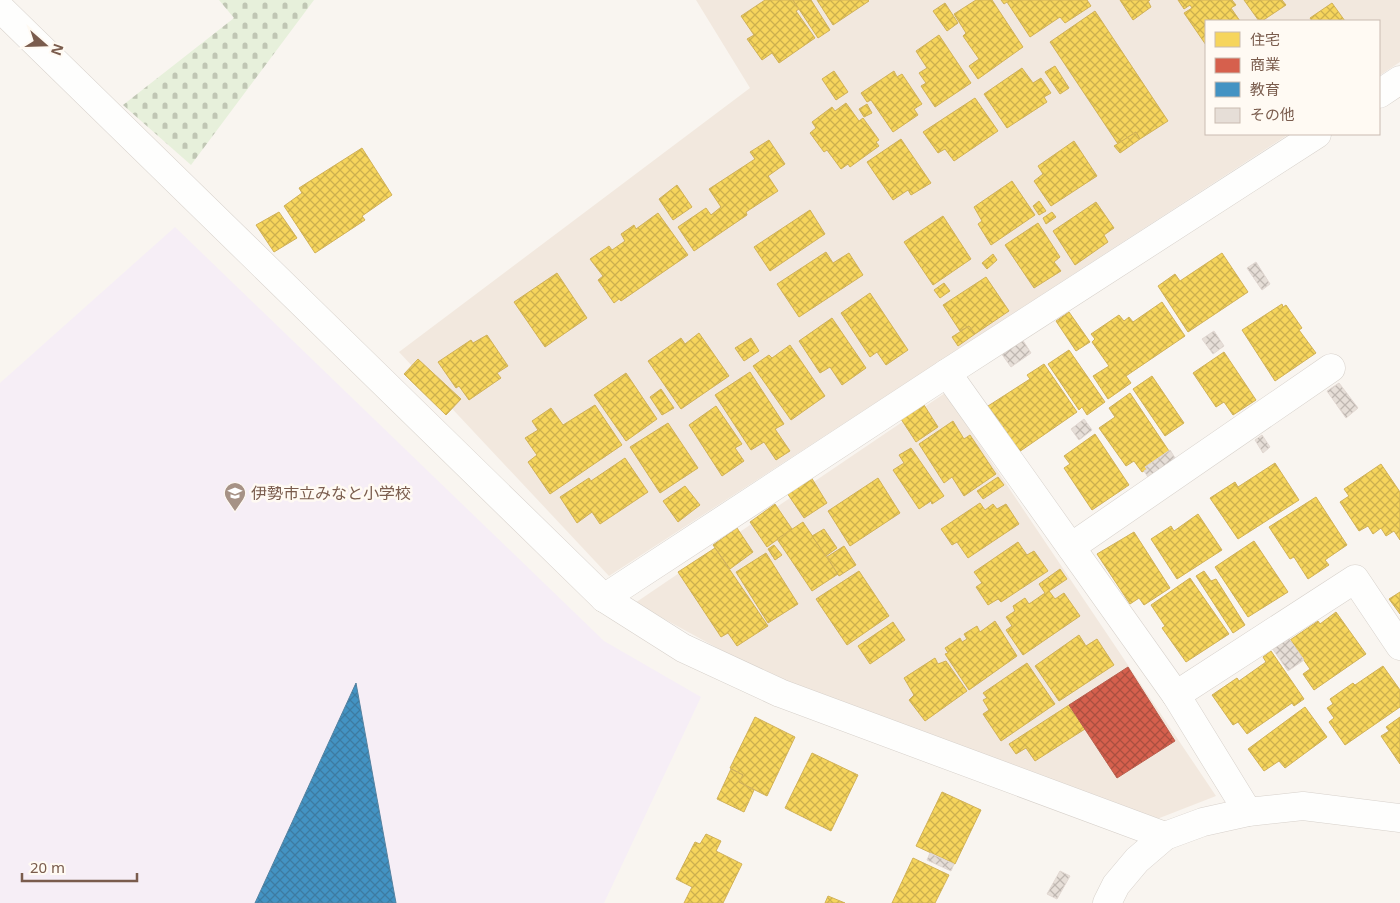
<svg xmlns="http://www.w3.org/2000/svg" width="1400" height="903" viewBox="0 0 1400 903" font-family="'Noto Sans','Noto Sans JP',sans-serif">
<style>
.residential{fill:#f2e8de}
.education{fill:#f6eef6}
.cemetery{fill:url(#cemetery-stones)}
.homes{fill:url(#homes-cross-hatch);stroke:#d1b158}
.shops{fill:url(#shops-cross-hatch);stroke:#ba5f4d}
.schools{fill:url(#schools-cross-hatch);stroke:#5482a0}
.building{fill:url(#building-cross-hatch);stroke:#e2d8d2}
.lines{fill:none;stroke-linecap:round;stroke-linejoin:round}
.minor-casing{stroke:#d7d1cb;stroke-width:29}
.minor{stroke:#fefefd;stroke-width:28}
.labels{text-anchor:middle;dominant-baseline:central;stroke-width:5;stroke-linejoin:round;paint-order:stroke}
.poi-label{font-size:16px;fill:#7a5c4d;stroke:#fffaf3;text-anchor:start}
</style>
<defs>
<pattern id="cemetery-stones" width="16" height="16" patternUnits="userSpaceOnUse" patternTransform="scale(1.25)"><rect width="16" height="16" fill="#e7f0db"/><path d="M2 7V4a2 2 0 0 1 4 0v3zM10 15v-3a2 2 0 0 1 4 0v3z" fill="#c0c6b4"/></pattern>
<pattern id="homes-cross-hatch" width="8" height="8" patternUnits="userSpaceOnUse" patternTransform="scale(1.25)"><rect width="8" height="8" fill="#f6d55c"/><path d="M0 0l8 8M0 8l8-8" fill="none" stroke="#ccb04e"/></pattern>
<pattern id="shops-cross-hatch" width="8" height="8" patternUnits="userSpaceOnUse" patternTransform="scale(1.25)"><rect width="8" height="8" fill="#d6604d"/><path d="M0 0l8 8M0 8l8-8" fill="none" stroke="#aa4f40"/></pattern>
<pattern id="schools-cross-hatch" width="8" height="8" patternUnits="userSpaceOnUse" patternTransform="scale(1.25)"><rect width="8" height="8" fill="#4393c3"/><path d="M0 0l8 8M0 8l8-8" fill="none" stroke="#3d7ba1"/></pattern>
<pattern id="building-cross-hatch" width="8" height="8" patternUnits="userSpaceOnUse" patternTransform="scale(1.25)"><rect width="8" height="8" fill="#e6ded7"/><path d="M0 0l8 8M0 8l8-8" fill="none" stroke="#bfb7b1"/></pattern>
</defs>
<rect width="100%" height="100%" fill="#f9f5f0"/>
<g class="residential">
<polygon points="696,0 1400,0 1400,62 1379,76 1379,21 1206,21 1206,134 1289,134 609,576 399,352 750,88"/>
<polygon points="945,393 1216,796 1157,819 783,684 635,603"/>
</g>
<polygon class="education" points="175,227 604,641 701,697 604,903 0,903 0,383"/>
<polygon class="cemetery" points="219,0 314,0 191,165 123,105 234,18"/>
<g class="homes">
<polygon points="765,0 793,0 799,9 796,11 815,38 779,63 772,53 762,60 747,39 754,35 741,16"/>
<polygon points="793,0 811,0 830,30 818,38"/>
<polygon points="817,0 868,0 869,1 833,25"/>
<polygon points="976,0 992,0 1023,47 978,79 969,66 979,59 963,36 966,33 954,14"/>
<polygon points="1001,0 1087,0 1091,6 1065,23 1060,17 1030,37 1007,2 1004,4"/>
<polygon points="1120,0 1150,0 1148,1 1151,7 1133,20"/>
<polygon points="1178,0 1232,0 1236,5 1231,8 1240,21 1206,21 1206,45 1184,13 1192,8 1190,5 1184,9"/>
<polygon points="1244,0 1282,0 1286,5 1262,21 1259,21"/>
<polygon points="945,3 958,23 947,31 933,11"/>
<polygon points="1332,3 1345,21 1312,21 1310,18"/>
<polygon points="1095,11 1168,121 1140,139 1136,132 1118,144 1050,42"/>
<polygon points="939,35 971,83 935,107 921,86 926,83 919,73 927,68 916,51"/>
<polygon points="1055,66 1069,88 1060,94 1045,72"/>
<polygon points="1022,68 1033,83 1041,78 1051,93 1044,97 1047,102 1007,128 984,94"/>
<polygon points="834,71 848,92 836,100 822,79"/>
<polygon points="894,71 897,77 902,74 922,104 914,109 918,115 893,132 871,100 867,102 861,93"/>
<polygon points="975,98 998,131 954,161 945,149 938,153 923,132"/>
<polygon points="846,103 859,121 863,118 879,140 876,142 879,146 850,167 848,164 841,169 827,150 824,152 810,133 816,128 812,122 832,107 835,111"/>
<polygon points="867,104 872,113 864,117 859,109"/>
<polygon points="1136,132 1140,139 1120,153 1114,146"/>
<polygon points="901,139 931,183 911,195 908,190 893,200 867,162"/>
<polygon points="769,140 785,164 768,176 778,191 746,212 747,215 694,251 678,227 706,208 711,215 721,207 709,189 755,159 750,152"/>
<polygon points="1074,141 1097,176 1051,206 1034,181 1043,174 1038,166"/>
<polygon points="362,148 392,195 362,216 365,220 315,253 284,206 302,193 299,188"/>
<polygon points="1012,181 1035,215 991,245 978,224 982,221 974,207"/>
<polygon points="677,185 692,207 673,220 659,199"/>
<polygon points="1039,201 1046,211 1039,215 1033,206"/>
<polygon points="1096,202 1114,228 1104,235 1108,242 1075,265 1053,231"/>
<polygon points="810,210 825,234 770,271 754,247"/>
<polygon points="279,212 297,238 274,252 256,225"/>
<polygon points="1052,212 1056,217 1046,224 1043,218"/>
<polygon points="658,213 688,255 621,301 619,299 614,303 598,280 603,276 590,259 609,246 612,250 625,241 621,234 634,225 636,229"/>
<polygon points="943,216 971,259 933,285 904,242"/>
<polygon points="1038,223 1060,257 1054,262 1061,271 1034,288 1005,245"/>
<polygon points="826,252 833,263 849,253 863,275 799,317 777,284"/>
<polygon points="1222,253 1248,292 1188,332 1158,286 1175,274 1180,281"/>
<polygon points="993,254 997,260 987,269 982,263"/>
<polygon points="557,273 587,318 545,347 514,302"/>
<polygon points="986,277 1009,311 975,334 969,326 960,331 943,305"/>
<polygon points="944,283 950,291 940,298 934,290"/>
<polygon points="870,293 908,350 886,365 877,352 870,357 841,313"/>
<polygon points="1162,302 1185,336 1126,376 1131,383 1108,399 1093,376 1109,366 1092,342 1095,339 1091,334 1119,315 1124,321 1129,317 1133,322"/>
<polygon points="1282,304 1283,307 1286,305 1302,328 1299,330 1316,353 1275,381 1242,330"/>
<polygon points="1069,312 1090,342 1076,351 1056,321"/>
<polygon points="832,318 866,368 842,385 830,367 820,373 799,341"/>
<polygon points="969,326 975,334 958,346 952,337"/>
<polygon points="699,333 729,376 681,409 648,361 681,338 685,344"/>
<polygon points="487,335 508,366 497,373 501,378 469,400 459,386 456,388 438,362 471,340 473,343"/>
<polygon points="751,338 759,351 744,361 735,348"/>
<polygon points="790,345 825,396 791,420 753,366 769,355 772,358"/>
<polygon points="1069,350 1105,402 1087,415 1082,407 1079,410 1048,364"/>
<polygon points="1224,352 1256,400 1233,415 1224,402 1216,407 1193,373"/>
<polygon points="418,359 461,399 446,415 404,374"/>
<polygon points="1044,364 1077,412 1019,452 988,406 1030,379 1027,375"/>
<polygon points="750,372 784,424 775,429 790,451 776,460 764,442 751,450 715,395"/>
<polygon points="626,373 657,419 626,441 594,395"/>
<polygon points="1152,376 1184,423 1165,436 1133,389"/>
<polygon points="661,389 674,408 662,415 650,397"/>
<polygon points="1130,393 1169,451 1147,466 1145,467 1147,469 1142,472 1134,461 1126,466 1099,428 1115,417 1109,408"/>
<polygon points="595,405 622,445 550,494 528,462 537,455 525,438 538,430 532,421 551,408 563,425"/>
<polygon points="924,405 938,427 916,442 901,419"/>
<polygon points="716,406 742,444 735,448 744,461 722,476 689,425"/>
<polygon points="953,421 964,439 970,435 996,474 964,496 952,477 944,483 919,444"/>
<polygon points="668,423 698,468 660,493 630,447"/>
<polygon points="1095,434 1129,485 1092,510 1064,468 1070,464 1064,456"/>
<polygon points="911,448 944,496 932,504 931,501 919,509 893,470 904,463 899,455"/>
<polygon points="625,458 648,492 600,524 592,512 577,523 560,497 589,478 591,481"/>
<polygon points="1275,463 1299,500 1238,539 1210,498 1235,482 1238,487"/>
<polygon points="1381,464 1400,492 1400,540 1394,531 1386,536 1381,528 1373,534 1368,526 1359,531 1340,502 1349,496 1344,489"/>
<polygon points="811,477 827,503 804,518 787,493"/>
<polygon points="998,477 1004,485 983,499 977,491"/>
<polygon points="878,478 900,513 850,546 828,511"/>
<polygon points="685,486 700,505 678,522 663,501"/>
<polygon points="1316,497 1347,545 1325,560 1329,565 1308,579 1294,557 1290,559 1269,527"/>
<polygon points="980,503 985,510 993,504 997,509 1006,504 1019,524 968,558 957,542 952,545 941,529"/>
<polygon points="775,504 792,529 767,547 750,522"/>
<polygon points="1198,514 1222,550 1177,579 1151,539 1171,526 1174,531"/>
<polygon points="803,522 838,574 812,591 777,539"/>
<polygon points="737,528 753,552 730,569 713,545"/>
<polygon points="824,529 837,548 826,556 812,536"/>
<polygon points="1134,532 1170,588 1144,605 1139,598 1130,604 1097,554"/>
<polygon points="1254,541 1288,592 1248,617 1215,567"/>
<polygon points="1018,542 1027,555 1034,551 1048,571 1001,602 998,599 988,605 976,587 982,583 974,572"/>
<polygon points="774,545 782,555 775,560 768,549"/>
<polygon points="844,546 856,565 839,576 827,557"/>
<polygon points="715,548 768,626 737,646 728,633 721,637 678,572"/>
<polygon points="766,553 798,604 768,623 736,572"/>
<polygon points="1060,569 1067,579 1049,591 1055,599 1064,593 1080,616 1023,655 1006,630 1012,626 1006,617 1015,611 1013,606 1025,598 1029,604 1045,593 1039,584"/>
<polygon points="859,571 889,616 847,645 816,599"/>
<polygon points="1204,571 1211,581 1216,579 1245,625 1233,633 1196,576"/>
<polygon points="1190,578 1229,634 1186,662 1162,628 1165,626 1151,605"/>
<polygon points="1400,592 1400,614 1389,599"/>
<polygon points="1336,612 1366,654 1314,690 1303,674 1310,669 1290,640 1318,621 1320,624"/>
<polygon points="995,621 1017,656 969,690 945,654 948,653 945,648 960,638 962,642 967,639 964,634 977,626 980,632"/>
<polygon points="893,622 905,640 870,664 858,646"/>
<polygon points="1079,635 1086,646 1097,639 1114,665 1059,701 1035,666"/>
<polygon points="1271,651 1304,699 1294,706 1292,703 1247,734 1238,722 1233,725 1212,695 1237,678 1239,681 1266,662 1263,657"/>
<polygon points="935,658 938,664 946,661 967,691 925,721 909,700 914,695 904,678"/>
<polygon points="1027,663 1055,704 1001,741 983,714 989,710 983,700 987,698 983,693"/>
<polygon points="1383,666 1400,690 1400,707 1345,745 1329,722 1334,718 1327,708 1333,704 1330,699 1353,683 1355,685"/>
<polygon points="1069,705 1085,729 1035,761 1026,748 1016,754 1009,744"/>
<polygon points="1305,707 1327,737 1285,768 1279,761 1264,771 1248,749"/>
<polygon points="755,717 795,737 767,796 739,782 743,775 730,768"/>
<polygon points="1400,717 1400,764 1381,736 1389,731 1386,727"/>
<polygon points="812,753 858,775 831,831 785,808"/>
<polygon points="731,769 743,775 739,782 754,790 744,812 717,799"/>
<polygon points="942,792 981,810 955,864 916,846"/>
<polygon points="706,834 721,841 716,851 742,864 723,903 684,903 692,887 676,879 695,842 700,844"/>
<polygon points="913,858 949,875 935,903 892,903"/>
<polygon points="828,896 845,903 825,903"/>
</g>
<polygon class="shops" points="1128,667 1175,741 1117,778 1069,705"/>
<polygon class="schools" points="356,683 396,903 255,903"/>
<g class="building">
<polygon points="1256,262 1270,284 1262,290 1247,268"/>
<polygon points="1214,331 1224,346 1213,354 1202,339"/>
<polygon points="1022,339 1031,353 1011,367 1001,353"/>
<polygon points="1339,383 1358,408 1346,418 1327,391"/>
<polygon points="1084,419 1092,430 1079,440 1071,429"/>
<polygon points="1262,435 1270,447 1263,453 1255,440"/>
<polygon points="1170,450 1175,458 1148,477 1144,471 1147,469 1145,467"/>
<polygon points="1288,637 1304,660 1288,671 1272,648"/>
<polygon points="930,853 954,864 951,871 927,860"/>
<polygon points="1060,871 1070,876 1057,899 1047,894"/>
</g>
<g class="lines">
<g class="minor-casing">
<g id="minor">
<polyline points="0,8 604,598 683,648 780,693 1165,836"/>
<polyline points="1379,94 1400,80"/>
<polyline points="947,373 1176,695 1248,812"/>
<polyline points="1071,547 1331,368"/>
<polyline points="604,598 947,373 1317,134"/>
<polyline points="1176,695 1355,579 1400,646"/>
<polyline points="1107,903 1116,885 1137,860 1165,836 1203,822 1248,812 1303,806 1400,818"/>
</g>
</g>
<use href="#minor" class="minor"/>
</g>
<defs>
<g id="school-pin" transform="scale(1.125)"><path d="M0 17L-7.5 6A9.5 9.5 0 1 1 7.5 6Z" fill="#a69286" stroke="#fffaf3"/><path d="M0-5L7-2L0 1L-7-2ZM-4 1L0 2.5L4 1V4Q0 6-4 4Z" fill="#fff"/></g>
</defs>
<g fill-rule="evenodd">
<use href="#school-pin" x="235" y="493"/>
</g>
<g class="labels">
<g class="poi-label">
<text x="251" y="493">伊勢市立みなと小学校</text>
</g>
</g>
<rect x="1205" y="20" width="175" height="115" fill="#fffaf3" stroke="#cabbb1"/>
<rect x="1215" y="32" width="25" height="15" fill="#f6d55c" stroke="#cabbb1"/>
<text x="1250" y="45" font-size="15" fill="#7a5c4d">住宅</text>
<rect x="1215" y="58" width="25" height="15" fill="#d6604d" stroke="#cabbb1"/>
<text x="1250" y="70" font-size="15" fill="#7a5c4d">商業</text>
<rect x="1215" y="82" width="25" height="15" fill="#4393c3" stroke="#cabbb1"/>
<text x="1250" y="95" font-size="15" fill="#7a5c4d">教育</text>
<rect x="1215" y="108" width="25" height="15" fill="#e6ded7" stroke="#cabbb1"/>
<text x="1250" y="120" font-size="15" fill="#7a5c4d">その他</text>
<g transform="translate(45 45) rotate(110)" stroke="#fffaf3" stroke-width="4" paint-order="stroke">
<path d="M0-4L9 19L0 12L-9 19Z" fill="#7a5c4d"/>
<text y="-8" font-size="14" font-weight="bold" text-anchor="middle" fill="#7a5c4d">N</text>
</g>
<path d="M22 873v8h115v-8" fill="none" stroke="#7a5c4d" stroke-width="2.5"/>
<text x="30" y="873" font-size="15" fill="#7a5c4d" stroke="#fffaf3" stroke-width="4" paint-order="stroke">20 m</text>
</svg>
